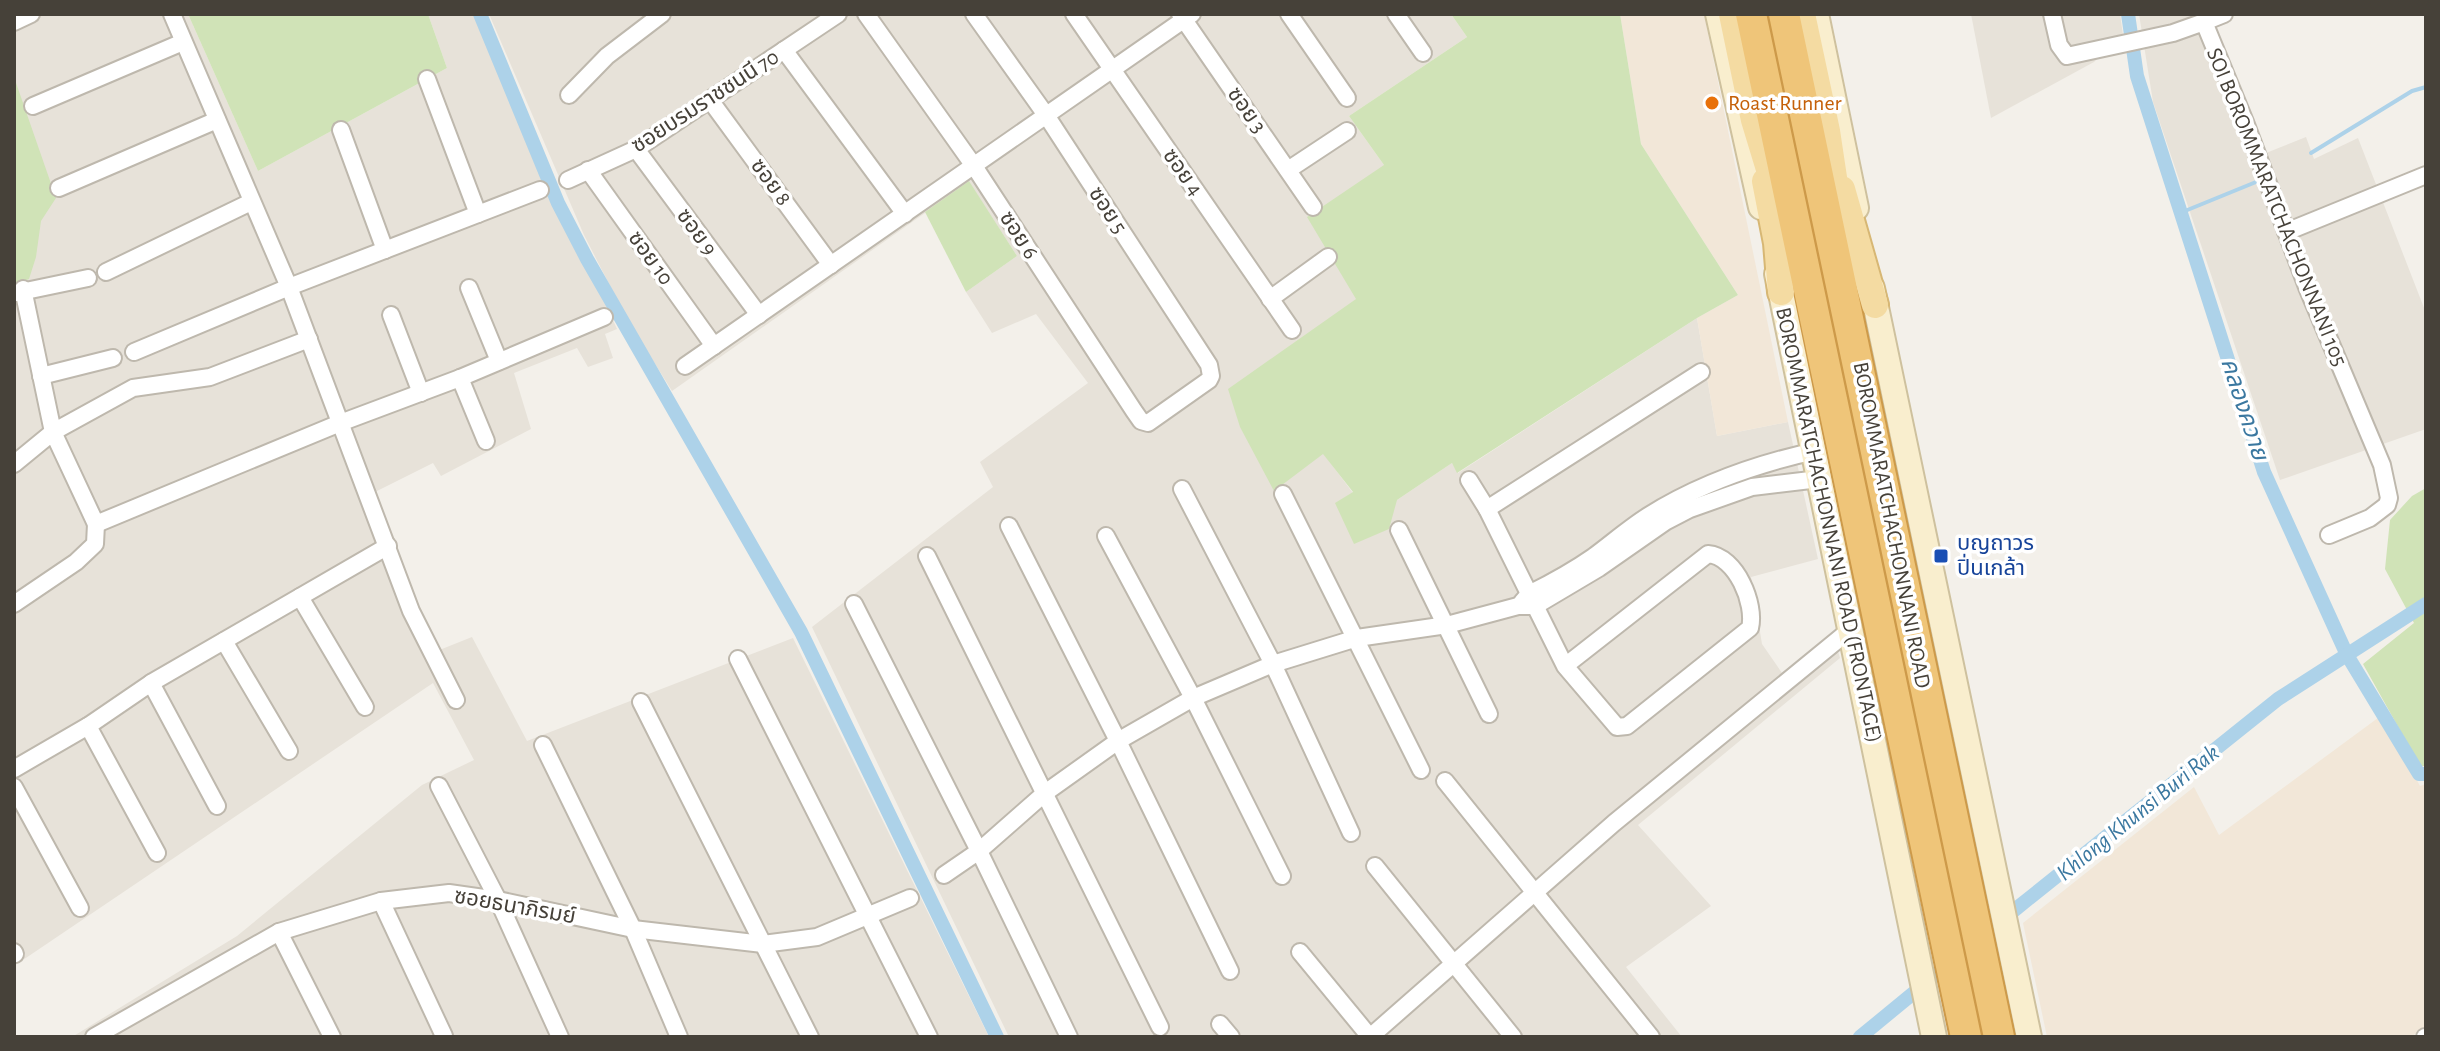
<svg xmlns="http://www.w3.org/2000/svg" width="2440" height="1051" viewBox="0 0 2440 1051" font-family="'Alegreya Sans','Noto Sans Thai',sans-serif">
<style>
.residential{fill:#e7e2d9}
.commercial{fill:#f2e7d8}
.green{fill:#d0e3b7}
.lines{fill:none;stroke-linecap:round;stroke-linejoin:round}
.stream{stroke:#add2e9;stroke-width:4}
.canal{stroke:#add2e9;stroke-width:14}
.street-casing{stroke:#beb8ad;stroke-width:20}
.secondary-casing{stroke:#cec19e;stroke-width:28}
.primary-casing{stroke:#d7b774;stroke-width:30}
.highway-casing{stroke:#cd9a4a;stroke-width:34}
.street{stroke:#fff;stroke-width:16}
.secondary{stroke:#f9eece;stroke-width:24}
.primary{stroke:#f4dba2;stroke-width:26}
.highway{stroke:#efc579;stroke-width:30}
.food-dot{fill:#e8710a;stroke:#fff;stroke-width:3}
.transit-dot{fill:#1a4fb4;stroke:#fff;stroke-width:3}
.labels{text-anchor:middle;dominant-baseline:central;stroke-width:7;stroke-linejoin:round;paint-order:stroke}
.street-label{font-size:22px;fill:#464139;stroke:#fff}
.food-label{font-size:22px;fill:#c56008;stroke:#fff;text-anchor:start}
.transit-label{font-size:22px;fill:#164399;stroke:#fff;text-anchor:start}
.water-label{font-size:24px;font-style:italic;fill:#3b78a0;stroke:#fff}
</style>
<rect width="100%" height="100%" fill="#f3f0ea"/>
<g class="residential">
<polygon points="14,14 188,14 258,171 447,68 428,14 474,14 617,329 605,334 613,358 588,367 577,348 514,373 531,429 441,476 433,463 373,493 437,651 472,637 527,741 793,638 989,1037 72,1037 237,936 422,785 474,760 433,683 14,966"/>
<polygon points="489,14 1451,14 1467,37 1349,116 1384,165 1356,299 1274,490 1323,453 1353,493 1397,500 1452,463 1458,473 1697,318 1717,436 1788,422 1818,559 1751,577 1762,644 1782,673 1833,634 1840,658 1638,825 1711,906 1626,967 1682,1037 1009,1037 812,627 993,487 980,462 1088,383 1036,314 992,333 966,292 1017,256 969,182 672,391 627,319 584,235"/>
<polygon points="1971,14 2120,14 2123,35 2094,62 1991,118"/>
<polygon points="2139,14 2237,14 2215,28 2266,153 2306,137 2314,159 2358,138 2426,313 2426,429 2280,480 2153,102"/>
</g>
<g class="commercial">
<polygon points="1620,14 1704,14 1788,422 1717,436 1697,318 1738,295 1641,144"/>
<polygon points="2382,715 2420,786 2426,784 2426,1028 2410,1037 2047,1037 2023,923 2194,787 2219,835"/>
</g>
<g class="green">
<polygon points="188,14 428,14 447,68 258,171"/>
<polygon points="1451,14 1620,14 1641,144 1738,295 1697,318 1457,473 1452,463 1397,500 1389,529 1354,544 1335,503 1353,492 1323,454 1274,491 1240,427 1228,389 1356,299 1307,217 1384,165 1349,116 1467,37"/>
<polygon points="14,77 56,198 41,221 36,257 29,279 14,285"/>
<polygon points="969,181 1017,256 966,292 925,212"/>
<polygon points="2426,488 2426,766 2420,766 2363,664 2414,623 2385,569 2390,520 2412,496"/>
</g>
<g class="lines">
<g class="stream">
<polyline points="2311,153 2412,91 2426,87"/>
<polyline points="2180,213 2256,182"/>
</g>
<g class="canal">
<polyline points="480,14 558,203 587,259 801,632 997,1037"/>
<polyline points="2128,14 2137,76 2264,472 2347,655 2419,774 2426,774"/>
<polyline points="1860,1037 2017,908 2278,699 2426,604"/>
</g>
<g class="street-casing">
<g id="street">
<polyline points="172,14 289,287 411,611 456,700"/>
<polyline points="866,14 974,166 1134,411 1141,421 1148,423 1209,380 1211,376 1209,365 1046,115 974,14"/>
<polyline points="1074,14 1292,330"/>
<polyline points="1180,14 1313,207"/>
<polyline points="1289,14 1347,98"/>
<polyline points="1396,14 1423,53"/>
<polyline points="2052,14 2059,45 2067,56 2173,33 2204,22 2245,122 2307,287 2382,465 2389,498 2387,505 2370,518 2329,535"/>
<polyline points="14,22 31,14"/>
<polyline points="2204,22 2224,14"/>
<polyline points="784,50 905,214"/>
<polyline points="427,79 478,214"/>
<polyline points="569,95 607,56 662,14"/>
<polyline points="710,100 831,265"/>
<polyline points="33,106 183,42"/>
<polyline points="341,130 385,250"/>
<polyline points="636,149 759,315"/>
<polyline points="588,170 714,346"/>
<polyline points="1288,170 1347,131"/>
<polyline points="568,180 636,149 838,14"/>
<polyline points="59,188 217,120"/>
<polyline points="2286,232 2426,175"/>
<polyline points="106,272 251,202"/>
<polyline points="469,288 499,361"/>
<polyline points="23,289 53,432 133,388 210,377 309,339"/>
<polyline points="16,293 88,278"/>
<polyline points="1270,299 1328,257"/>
<polyline points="391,315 421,393"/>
<polyline points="134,352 289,287 540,190"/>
<polyline points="685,366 1192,14"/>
<polyline points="41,376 113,358"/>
<polyline points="460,378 486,441"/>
<polyline points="14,464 53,432 96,524 340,423 460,378 604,317"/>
<path d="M1469 480 1487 509 1565 666 1617 727 1627 726 1750 628C1756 604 1736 556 1708 554L1565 666"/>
<polyline points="1182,489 1273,664 1351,833"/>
<polyline points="1283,494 1421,770"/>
<polyline points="1487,509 1701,372"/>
<polyline points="1009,526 1118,741 1230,971"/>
<polyline points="1399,530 1489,714"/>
<polyline points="1106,536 1193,698 1282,876"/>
<polyline points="927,556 1160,1027"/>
<polyline points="300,597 365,707"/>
<path d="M1522 602 1529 594C1551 583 1573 571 1593 557 1612 543 1629 528 1648 516 1699 484 1756 464 1815 451"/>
<polyline points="14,604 76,562 95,544 96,524"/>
<polyline points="854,604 979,851 1069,1037"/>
<polyline points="224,641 289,751"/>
<polyline points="738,659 929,1037"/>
<polyline points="151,683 217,806"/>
<polyline points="641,702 810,1037"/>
<polyline points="88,726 157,853"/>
<polyline points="543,745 633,929 679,1037"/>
<polyline points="14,769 88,726 151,683 388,546"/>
<polyline points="1445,781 1651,1037"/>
<polyline points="439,786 498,900 560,1037"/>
<polyline points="14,787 80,908"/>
<polyline points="1375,866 1513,1037"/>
<polyline points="944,875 979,851 1045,793 1118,741 1193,698 1273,664 1357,638 1447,625 1518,606 1535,606 1599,568 1665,522 1690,509 1752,487 1819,479"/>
<polyline points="381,901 444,1036"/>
<polyline points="279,932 332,1037"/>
<polyline points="14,952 15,954"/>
<polyline points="1300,952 1370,1037"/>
<polyline points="1220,1024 1231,1037"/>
<polyline points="94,1037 279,932 381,901 449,893 498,900 633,929 763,944 817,937 910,898"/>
<polyline points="1370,1037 1614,823 1851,629"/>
<polyline points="2425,1037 2426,1037"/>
</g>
</g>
<g class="secondary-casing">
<g id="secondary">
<polyline points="1718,14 1761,207"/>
<polyline points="1816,14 1856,208"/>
<polyline points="1777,274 1934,1037"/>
<polyline points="1872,288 2029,1037"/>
</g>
</g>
<g class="primary-casing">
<g id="primary">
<polyline points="1732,14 1754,120 1778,199"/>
<polyline points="1802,14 1827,131 1839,211"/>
<polyline points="1765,181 1777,243 1781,292"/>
<polyline points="1842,189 1875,305"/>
</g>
</g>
<g class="highway-casing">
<g id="highway">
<polyline points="1751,14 1966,1037"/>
<polyline points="1784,14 1999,1037"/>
</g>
</g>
<use href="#street" class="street"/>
<use href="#secondary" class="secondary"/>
<use href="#primary" class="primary"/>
<use href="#highway" class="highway"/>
</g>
<circle class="food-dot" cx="1712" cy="103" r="8"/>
<rect class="transit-dot" x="1933" y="548" width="16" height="16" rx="4"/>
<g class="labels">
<g class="street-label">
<text transform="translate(705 101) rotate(-33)">ซอยบรมราชชนนี 70</text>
<text transform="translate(1247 110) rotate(55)">ซอย 3</text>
<text transform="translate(1183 172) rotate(55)">ซอย 4</text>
<text transform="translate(771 182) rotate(54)">ซอย 8</text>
<text transform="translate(2277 207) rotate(68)">SOI BOROMMARATCHACHONNANI 105</text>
<text transform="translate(1108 210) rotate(57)">ซอย 5</text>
<text transform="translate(697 232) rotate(54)">ซอย 9</text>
<text transform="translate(1019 235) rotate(57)">ซอย 6</text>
<text transform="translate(651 258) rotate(54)">ซอย 10</text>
<text transform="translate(1829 525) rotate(78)">BOROMMARATCHACHONNANI ROAD (FRONTAGE)</text>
<text transform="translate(1892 525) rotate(79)">BOROMMARATCHACHONNANI ROAD</text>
<text transform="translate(515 906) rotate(10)">ซอยธนาภิรมย์</text>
</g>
<g class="food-label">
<text x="1728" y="103">Roast Runner</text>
</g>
<g class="transit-label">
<text x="1957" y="543">บุญถาวร<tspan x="1957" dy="25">ปิ่นเกล้า</tspan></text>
</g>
<g class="water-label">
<text transform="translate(2244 409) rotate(72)">คลองควาย</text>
<text transform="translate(2138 813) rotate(-39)">Khlong Khunsi Buri Rak</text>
</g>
</g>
<rect width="2440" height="1051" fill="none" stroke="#464139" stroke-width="32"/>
</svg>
